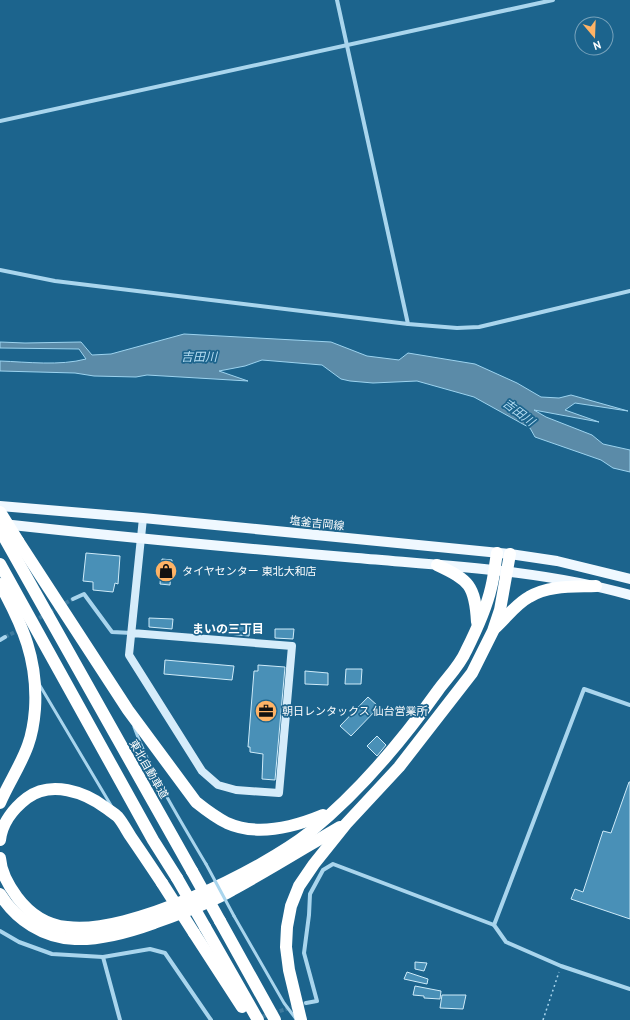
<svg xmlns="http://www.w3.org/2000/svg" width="630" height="1020" viewBox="0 0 630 1020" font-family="'PT Sans','Noto Sans JP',sans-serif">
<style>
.water{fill:#5b8ba8;stroke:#9cd3ef}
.building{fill:#4990b7;stroke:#ceebf9}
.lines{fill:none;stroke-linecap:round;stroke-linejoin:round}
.street-tunnel{stroke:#3e7b9e;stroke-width:4;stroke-dasharray:4 2;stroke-linecap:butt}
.path{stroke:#a9d5ed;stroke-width:1.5;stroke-dasharray:2 3;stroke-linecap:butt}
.lane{stroke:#a9d5ed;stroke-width:3}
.street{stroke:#a9d5ed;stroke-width:4}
.secondary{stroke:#d5ecfa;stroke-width:8}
.primary{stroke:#eff8ff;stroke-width:10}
.highway{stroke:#fff;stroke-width:12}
.lane-bridge{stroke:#a9d5ed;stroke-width:3}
.highway-bridge{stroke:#fff;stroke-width:12}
.labels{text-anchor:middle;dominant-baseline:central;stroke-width:3.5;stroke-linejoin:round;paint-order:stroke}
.street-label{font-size:11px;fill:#fff;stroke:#1c648d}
.poi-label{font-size:11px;fill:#fff;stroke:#1c648d;text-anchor:start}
.water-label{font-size:12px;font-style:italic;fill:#b5def4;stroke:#1c648d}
.neighbourhood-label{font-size:12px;font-weight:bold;fill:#fff;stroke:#1c648d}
</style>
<rect width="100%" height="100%" fill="#1c648d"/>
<path class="water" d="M184 334 331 342 367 356 399 360 408 353 475 364 517 383 541 397 559 398 571 395 628 411 575 403 565 410 599 422 534 410 546 417 592 435 603 444 630 450V472L613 468 601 460 535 437 530 428 474 397 417 381 373 383 350 381 341 379 322 365 262 360 245 366 219 371 248 381 147 375 136 377 94 376 75 373 0 371V361C27 362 60 366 86 359L79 349 0 348V342L25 343 81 342 92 355 111 354Z"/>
<g class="building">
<polygon points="86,553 120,556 118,584 115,583 113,592 93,590 93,582 83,581"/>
<polygon points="162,559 172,560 170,585 160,584"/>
<polygon points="149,618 173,619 172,629 149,627"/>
<polygon points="229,623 250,626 249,636 228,634"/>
<polygon points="275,629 294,629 293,639 275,638"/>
<polygon points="165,660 234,666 232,680 164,674"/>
<polygon points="258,665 285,667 275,780 262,779 263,754 250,752 250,747 248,747 254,671 258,671"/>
<polygon points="346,669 362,669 361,684 345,684"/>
<polygon points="305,671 328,673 328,685 305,684"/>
<polygon points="368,697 379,707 351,736 340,726"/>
<polygon points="377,736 386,745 377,756 367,746"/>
<polygon points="629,782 630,782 630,919 571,899 575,889 583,892 603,831 611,833"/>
<polygon points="415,962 427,963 424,971 415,969"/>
<polygon points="407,972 428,979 427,984 404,979"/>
<polygon points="415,986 441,991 440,999 424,998 424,996 413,995"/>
<polygon points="442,995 466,995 463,1009 440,1008"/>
</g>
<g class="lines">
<g class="street-tunnel">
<polyline points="34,621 73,599"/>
<polyline points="5,637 21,629"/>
<polyline points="251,1020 306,1003"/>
</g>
<polyline class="path" points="543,1020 559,972"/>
<g class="lane">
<polyline points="39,684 112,807"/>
<path d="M134 727C152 775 180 820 206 864"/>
<polyline points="234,916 284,1003 296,1019"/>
</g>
<g class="street">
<polyline points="337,0 408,324"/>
<polyline points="0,121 553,0"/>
<polyline points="0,270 55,281 408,324 457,328 479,327 630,291"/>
<polyline points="73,599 84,594 112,632 132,633"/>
<polyline points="0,640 5,637"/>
<polyline points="494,925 584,689 630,705"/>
<polyline points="0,931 19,942 52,954 103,957 150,949 165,953 211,1020"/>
<polyline points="103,957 120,1020"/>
<polyline points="306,1003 317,1001 304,953 309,915 310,894 323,870 333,864 494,925 506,942 561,966 630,989"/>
</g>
<polyline class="secondary" points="132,633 292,646 279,793 236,790 218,785 202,771 129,655 143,518"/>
<g class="primary">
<polyline points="0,506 143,518 510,554 557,561 630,579"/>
<path d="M3 524C121 537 239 548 357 558 448 566 542 570 630 595"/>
</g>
<g class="highway">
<polyline points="0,530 192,871"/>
<path d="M18 541 128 710 196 802C206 810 215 817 227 823 258 837 294 827 323 815"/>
<polyline points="0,564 153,840 177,878"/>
<path d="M437 565C469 580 475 585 477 622"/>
<path d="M0 584C23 626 38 660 35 709 34 722 32 734 28 745 21 765 8 784 0 803"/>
<path d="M495 628C506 618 516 604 529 597 549 585 574 587 596 586"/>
<path d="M0 840C2 823 14 808 27 798 51 780 85 792 106 808 110 811 115 814 118 817 123 823 127 831 131 837 142 853 152 868 162 883"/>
<path d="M0 858C1 873 8 885 17 897 29 913 46 925 67 927 128 936 262 870 310 832 359 792 402 741 439 689 448 677 460 665 466 651 476 631 486 610 491 588 494 577 495 564 497 553"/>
<path d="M0 894C16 920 44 938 75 939 102 940 129 932 154 923 179 914 210 903 232 890 269 870 304 848 340 827"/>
<polyline points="220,921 275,1020"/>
<polyline points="205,927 258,1020"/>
<polyline points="194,933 242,1007"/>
<polyline points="301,1020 289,970 286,947 287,927 291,906 299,886 314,864 346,824 399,767 472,673 493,631 500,610 510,554"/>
</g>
<polyline class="lane-bridge" points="206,864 234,916"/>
<g class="highway-bridge">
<polyline points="0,512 18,541"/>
<polyline points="192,871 220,921"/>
<polyline points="177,878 205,927"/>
<polyline points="162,883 194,933"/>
</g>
</g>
<defs>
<g id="shop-disc" transform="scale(1.15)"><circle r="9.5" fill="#feb366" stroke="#1c648d"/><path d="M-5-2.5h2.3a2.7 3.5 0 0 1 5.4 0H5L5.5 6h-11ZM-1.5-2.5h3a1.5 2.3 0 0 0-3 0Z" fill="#111"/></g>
<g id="office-disc" transform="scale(1.15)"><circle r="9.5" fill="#feb366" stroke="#1c648d"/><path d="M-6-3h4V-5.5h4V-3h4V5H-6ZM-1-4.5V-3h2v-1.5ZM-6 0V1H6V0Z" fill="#111"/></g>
</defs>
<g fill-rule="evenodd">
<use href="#shop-disc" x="166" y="571"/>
<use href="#office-disc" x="266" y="711"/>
</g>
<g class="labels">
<g class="street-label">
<text transform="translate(317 523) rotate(6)">塩釜吉岡線</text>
<text transform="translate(149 769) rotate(60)">東北自動車道</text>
</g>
<g class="poi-label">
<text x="182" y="571">タイヤセンター 東北大和店</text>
<text x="282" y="711">朝日レンタックス 仙台営業所</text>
</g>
<g class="water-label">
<text x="199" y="356">吉田川</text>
<text transform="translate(519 412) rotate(37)">吉田川</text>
</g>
<g class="neighbourhood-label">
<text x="228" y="628">まいの三丁目</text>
</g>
</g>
<g transform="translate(594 36) rotate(161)"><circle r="19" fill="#1c648d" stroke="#77a2bb"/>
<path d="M0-3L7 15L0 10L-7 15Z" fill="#feb366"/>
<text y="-6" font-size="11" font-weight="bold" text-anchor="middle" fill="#ffffff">N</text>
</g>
</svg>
